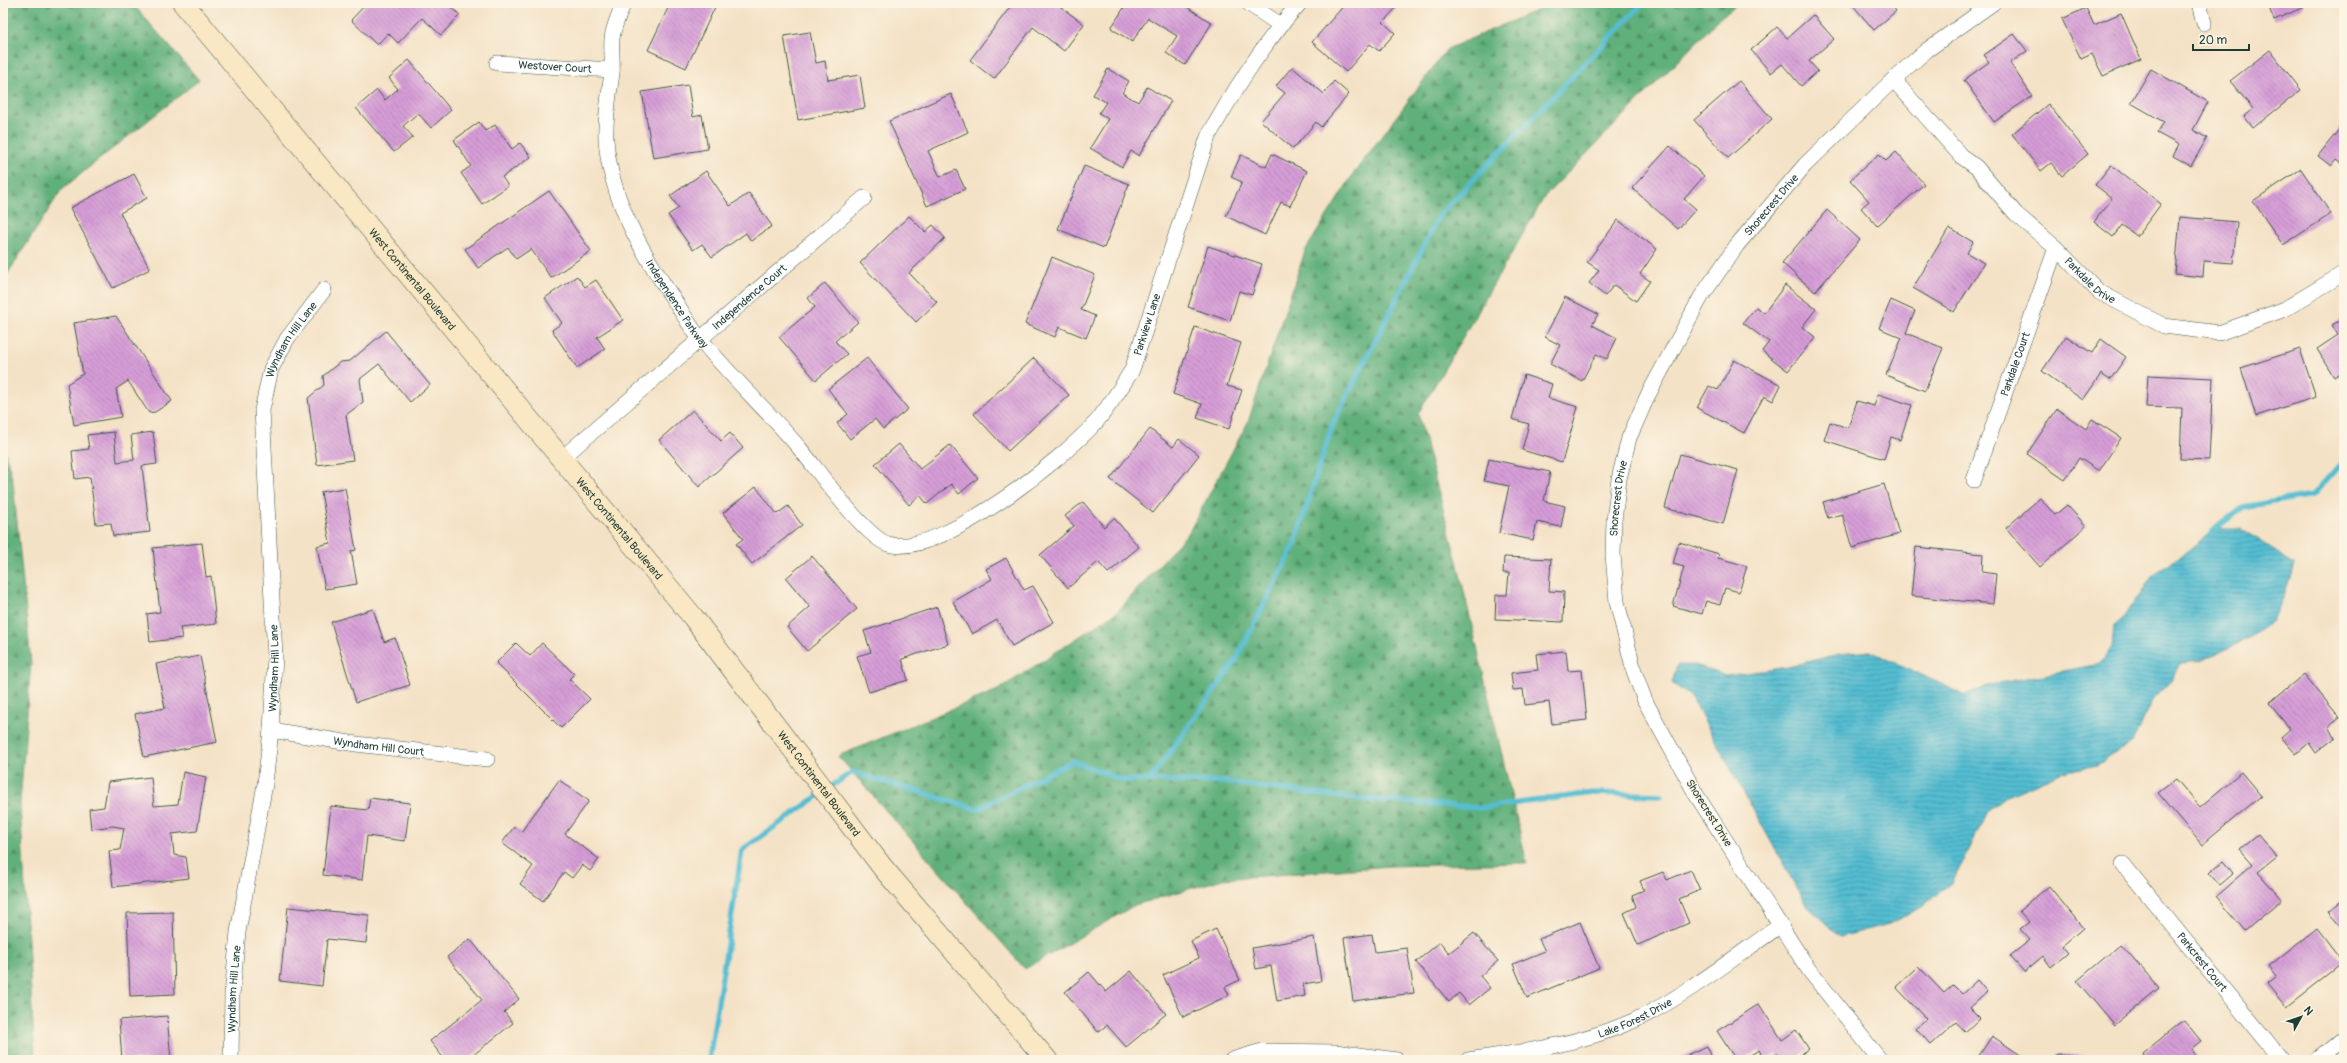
<svg xmlns="http://www.w3.org/2000/svg" width="2347" height="1063" viewBox="0 0 2347 1063" font-family="Pangolin,sans-serif">
<style>
.forest{fill:url(#forest-firs);stroke:#407658}
.water{fill:url(#water-rules);stroke:#3a7d83}
.lines{fill:none;stroke-linecap:round;stroke-linejoin:round}
.stream{stroke:#55bdd2;stroke-width:5.5}
.building{fill:url(#building-back-hatch)}
.minor-casing{stroke:#3f564a;stroke-width:16}
.secondary-casing{stroke:#3f564a;stroke-width:22}
.minor{stroke:#fff;stroke-width:15}
.secondary{stroke:#fae7c3;stroke-width:21}
.labels{text-anchor:middle;dominant-baseline:central;stroke-width:3;stroke-linejoin:round;paint-order:stroke}
.street-label{font-size:11px;fill:#1f3d34;stroke:#fcf5e5}
</style>
<defs>
<pattern id="forest-firs" width="22" height="20" patternUnits="userSpaceOnUse"><rect width="22" height="20" fill="#60b07b"/><path d="M5 1l3.5 6h-7zM16 11l3.5 6h-7z" fill="#4f9066"/></pattern>
<pattern id="water-rules" width="6" height="5" patternUnits="userSpaceOnUse"><rect width="6" height="5" fill="#55bdd2"/><path d="M0 2.5h6" fill="none" stroke="#469bab"/></pattern>
<pattern id="building-back-hatch" width="6" height="6" patternUnits="userSpaceOnUse"><rect width="6" height="6" fill="#d69dd7"/><path d="M-1 5l2 2M0 0l6 6M5-1l2 2" fill="none" stroke="#ad81af"/></pattern>
</defs>
<rect width="100%" height="100%" fill="#fcf5e5"/>
<filter id="ink" filterUnits="userSpaceOnUse"><feTurbulence type="fractalNoise" baseFrequency=".025" numOctaves="2"/><feDisplacementMap in="SourceGraphic" scale="8" xChannelSelector="R" yChannelSelector="G"/><feConvolveMatrix kernelMatrix="1 2 1 2 8 2 1 2 1" color-interpolation-filters="sRGB"/></filter>
<filter id="wash" filterUnits="userSpaceOnUse"><feTurbulence type="fractalNoise" baseFrequency=".012" numOctaves="4" result="noise"/><feDisplacementMap in="SourceGraphic" scale="16" xChannelSelector="R" yChannelSelector="G"/><feGaussianBlur stdDeviation="0.9" result="paint"/><feColorMatrix in="noise" values="0 0 0 0 0 0 0 0 0 0 0 0 0 0 0 0 0 1.4 0 .05"/><feComposite in="paint" operator="in"/></filter>
<g filter="url(#wash)">
<rect width="100%" height="100%" fill="#f4e2c6"/>
<g class="forest">
<polygon points="3,3 132,3 199,80 62,189 3,281"/>
<polygon points="1554,3 1738,3 1721,17 1545,196 1418,414 1457,561 1527,863 1391,866 1223,879 1135,905 1025,969 838,756 998,690 1117,612 1189,532 1248,422 1305,251 1354,173 1447,49"/>
<polygon points="3,443 13,482 31,663 20,803 35,1060 3,1060"/>
</g>
<polygon class="water" points="2215,529 2241,529 2294,564 2288,585 2273,621 2249,638 2202,661 2180,663 2171,681 2154,698 2132,743 2097,765 2063,772 2005,797 1987,812 1969,850 1951,883 1923,906 1889,924 1840,937 1806,905 1691,697 1672,683 1677,665 1696,665 1726,676 1788,667 1838,654 1870,651 1965,695 1990,685 2100,664 2112,646 2114,626 2138,598 2153,574 2177,559"/>
<g class="lines">
<g class="stream">
<polyline points="2211,534 2215,529 2243,507 2313,495 2344,460"/>
<polyline points="1149,781 1235,662 1294,546 1332,426 1440,214 1643,3"/>
<polyline points="828,789 852,772 977,809 1073,761 1122,780 1225,782 1349,798 1481,808 1593,793 1661,795"/>
<polyline points="709,1060 742,850 821,794"/>
</g>
</g>
<g id="blocks">
<g class="building">
<polygon points="367,3 447,3 460,15 441,35 422,18 398,43 388,33 377,45 351,20"/>
<polygon points="657,3 717,3 686,68 648,50 668,8"/>
<polygon points="1013,3 1055,3 1084,24 1064,51 1033,27 994,79 970,60"/>
<polygon points="1127,3 1181,3 1212,23 1185,65 1166,53 1177,36 1148,18 1132,42 1111,28"/>
<polygon points="1346,3 1390,3 1396,8 1383,22 1395,33 1379,51 1370,44 1346,72 1312,42"/>
<polygon points="1851,3 1890,3 1896,11 1874,30"/>
<polygon points="2267,3 2303,3 2304,7 2274,20"/>
<polygon points="2086,8 2094,25 2121,13 2141,59 2103,76 2092,54 2081,59 2062,19"/>
<polygon points="1813,15 1834,39 1809,61 1818,71 1801,86 1782,64 1771,73 1751,50 1777,27 1787,38"/>
<polygon points="810,32 816,63 825,61 828,80 860,75 865,108 798,120 784,36"/>
<polygon points="2014,34 2027,51 2010,63 2032,96 1994,122 1964,80 1989,62 1984,55"/>
<polygon points="2270,50 2301,90 2253,128 2244,116 2253,109 2230,81"/>
<polygon points="409,60 451,110 431,128 418,113 403,126 413,137 394,152 356,108 377,90 385,100 398,89 389,78"/>
<polygon points="1292,67 1324,94 1334,81 1349,94 1321,127 1316,122 1293,149 1261,121 1285,93 1276,86"/>
<polygon points="1108,69 1129,81 1122,93 1138,102 1147,87 1171,101 1139,156 1131,151 1122,167 1090,148 1108,119 1099,113 1106,102 1093,95"/>
<polygon points="2151,69 2208,102 2193,130 2207,138 2191,166 2173,156 2179,145 2157,133 2164,122 2131,103"/>
<polygon points="1739,81 1772,119 1728,158 1694,120"/>
<polygon points="688,85 693,117 702,115 708,149 653,158 642,92"/>
<polygon points="951,94 968,132 928,151 940,177 956,170 965,189 927,206 889,121"/>
<polygon points="2048,104 2088,154 2062,176 2051,163 2041,171 2012,134"/>
<polygon points="479,122 485,131 495,125 512,149 520,143 531,157 502,177 508,186 482,204 461,173 471,166 454,140"/>
<polygon points="2344,123 2344,166 2336,160 2331,166 2318,156"/>
<polygon points="1670,146 1704,176 1684,199 1696,209 1678,229 1632,188"/>
<polygon points="1896,152 1924,184 1877,226 1861,208 1869,201 1850,180 1879,154 1886,161"/>
<polygon points="1272,154 1307,171 1290,206 1281,202 1265,235 1226,216 1242,182 1231,177 1241,155 1266,167"/>
<polygon points="2111,165 2161,204 2137,236 2122,225 2113,237 2094,222 2112,198 2095,185"/>
<polygon points="1084,166 1129,184 1104,248 1058,229"/>
<polygon points="2301,169 2331,214 2283,245 2253,201"/>
<polygon points="706,171 730,206 749,193 772,226 751,241 746,233 712,257 702,244 693,250 668,215 679,208 670,196"/>
<polygon points="134,174 147,198 120,213 150,269 113,288 70,208"/>
<polygon points="549,191 591,251 551,278 531,249 516,259 508,247 478,268 465,249"/>
<polygon points="1827,210 1860,240 1815,292 1782,263"/>
<polygon points="909,216 925,232 933,225 945,238 909,273 937,302 916,322 860,263"/>
<polygon points="2180,217 2237,222 2233,263 2204,261 2203,277 2175,274"/>
<polygon points="1618,220 1657,249 1640,274 1650,281 1636,301 1614,285 1605,296 1589,283 1599,270 1587,262"/>
<polygon points="1949,228 1973,242 1967,253 1984,263 1954,312 1913,288"/>
<polygon points="1208,246 1262,264 1252,295 1239,291 1230,321 1188,307"/>
<polygon points="1052,257 1095,275 1081,310 1095,316 1086,338 1059,327 1055,337 1025,324"/>
<polygon points="577,276 585,287 596,280 623,320 597,337 605,349 577,368 552,330 562,323 545,298"/>
<polygon points="825,283 858,322 835,341 847,354 816,380 779,337 815,307 808,298"/>
<polygon points="1785,285 1816,309 1802,327 1815,337 1788,371 1762,351 1769,342 1743,323 1756,307 1764,313"/>
<polygon points="1565,297 1598,314 1592,325 1617,338 1607,359 1596,354 1582,381 1550,364 1560,345 1545,337"/>
<polygon points="1891,300 1915,311 1906,333 1943,348 1925,391 1886,375 1902,338 1879,328"/>
<polygon points="116,316 172,401 155,412 149,413 128,381 116,389 121,417 74,425 67,384 83,374 74,323"/>
<polygon points="2344,318 2344,371 2334,377 2317,349 2338,335 2332,325"/>
<polygon points="1195,327 1241,343 1227,386 1242,390 1229,429 1197,418 1202,404 1173,394"/>
<polygon points="386,331 430,385 410,402 379,364 360,379 363,402 346,415 353,460 317,465 308,398 324,385 323,376 340,362 350,361"/>
<polygon points="2066,336 2092,353 2101,339 2126,357 2110,380 2101,374 2083,400 2042,371"/>
<polygon points="2300,349 2316,397 2256,416 2241,368"/>
<polygon points="867,358 908,409 883,429 875,419 850,439 837,423 848,414 828,389"/>
<polygon points="1034,358 1069,395 1008,451 974,414"/>
<polygon points="1734,360 1781,385 1773,401 1764,396 1744,433 1697,408 1709,386 1718,390"/>
<polygon points="1524,375 1552,384 1548,398 1578,407 1562,462 1522,450 1529,424 1512,419"/>
<polygon points="2148,375 2213,378 2209,460 2180,459 2182,408 2146,407"/>
<polygon points="1878,394 1912,405 1900,440 1891,437 1884,459 1824,440 1830,422 1848,428 1857,401 1874,406"/>
<polygon points="2057,409 2086,429 2092,419 2121,438 2099,471 2079,458 2065,480 2027,454"/>
<polygon points="693,410 721,441 730,433 743,448 699,487 659,440"/>
<polygon points="1150,429 1173,447 1179,439 1199,455 1153,513 1110,479"/>
<polygon points="114,432 117,462 134,460 131,435 153,432 157,464 142,466 150,532 113,536 111,523 96,524 90,477 75,479 72,451 89,449 87,435"/>
<polygon points="899,444 920,469 950,445 978,478 959,494 951,484 927,504 920,495 909,505 875,464"/>
<polygon points="1680,454 1738,470 1723,524 1665,508"/>
<polygon points="1489,459 1550,472 1544,501 1565,506 1561,527 1537,522 1533,540 1499,533 1509,486 1484,481"/>
<polygon points="1884,484 1899,534 1852,548 1842,514 1828,518 1823,502"/>
<polygon points="756,487 777,514 788,506 802,525 752,564 736,544 743,539 723,513"/>
<polygon points="345,488 356,550 351,551 357,584 325,589 317,546 330,543 321,492"/>
<polygon points="2040,498 2055,515 2067,505 2086,526 2040,567 2006,528"/>
<polygon points="1083,502 1104,527 1114,518 1139,547 1108,573 1098,562 1068,588 1040,555 1074,526 1065,516"/>
<polygon points="1679,542 1719,554 1718,558 1747,566 1739,592 1725,588 1720,605 1706,601 1702,614 1673,606 1684,567 1673,564"/>
<polygon points="202,543 206,577 211,576 216,624 180,628 182,638 150,642 147,614 160,612 153,548"/>
<polygon points="1916,547 1983,554 1982,572 1996,574 1993,604 1911,596"/>
<polygon points="812,556 857,609 807,651 787,627 810,607 786,578"/>
<polygon points="1504,557 1551,559 1549,591 1564,592 1563,622 1495,619 1496,595 1507,595 1509,573 1503,573"/>
<polygon points="1006,558 1024,590 1033,586 1054,622 1012,646 997,620 972,634 953,602 992,579 986,569"/>
<polygon points="937,607 948,644 902,659 908,680 869,692 857,656 871,652 864,631"/>
<polygon points="373,609 384,642 395,638 410,685 356,702 331,622"/>
<polygon points="516,643 530,656 542,643 574,674 569,679 590,699 561,728 496,663"/>
<polygon points="1566,651 1568,671 1582,670 1587,720 1552,724 1549,702 1525,705 1523,689 1513,690 1511,673 1538,670 1536,654"/>
<polygon points="200,656 217,742 144,757 135,714 165,708 156,664"/>
<polygon points="2304,674 2340,718 2328,727 2336,737 2316,753 2309,743 2296,754 2281,737 2290,729 2269,703"/>
<polygon points="183,772 206,777 197,831 172,834 174,855 186,857 189,878 113,887 109,851 120,850 124,828 113,826 91,829 89,809 104,807 108,782 151,777 154,806 178,804"/>
<polygon points="2241,772 2261,796 2202,845 2158,793 2176,779 2200,807"/>
<polygon points="559,780 589,801 565,834 599,859 590,871 582,865 572,878 564,872 543,901 520,884 533,866 502,843 514,827 521,832"/>
<polygon points="370,798 410,803 405,841 367,836 362,880 323,875 331,806 368,810"/>
<polygon points="2258,834 2277,857 2258,872 2282,900 2245,931 2216,896 2253,864 2240,849"/>
<polygon points="2223,861 2233,873 2219,885 2209,873"/>
<polygon points="1691,870 1700,890 1679,899 1689,923 1638,945 1624,913 1636,907 1632,895 1644,890 1640,881 1663,872 1667,880"/>
<polygon points="2049,886 2083,928 2062,946 2068,953 2051,967 2043,956 2024,972 2010,956 2030,940 2020,929 2029,922 2019,911"/>
<polygon points="2344,899 2344,928 2329,911"/>
<polygon points="288,907 369,915 366,943 327,939 322,986 280,981"/>
<polygon points="173,912 175,994 130,996 127,913"/>
<polygon points="1580,922 1599,968 1527,998 1513,964 1545,951 1539,939"/>
<polygon points="2317,928 2343,962 2286,1007 2267,984 2277,976 2269,966"/>
<polygon points="1216,929 1240,980 1225,987 1229,995 1183,1017 1163,975 1199,958 1191,941"/>
<polygon points="1474,933 1498,961 1480,976 1490,988 1469,1005 1459,993 1449,1002 1416,962 1440,942 1449,953"/>
<polygon points="1372,934 1375,952 1407,948 1414,993 1353,1001 1344,938"/>
<polygon points="1314,937 1321,981 1303,984 1305,996 1277,1001 1271,966 1256,969 1252,948"/>
<polygon points="470,939 519,999 504,1012 513,1023 467,1060 445,1060 430,1041 482,1000 447,957"/>
<polygon points="2121,944 2159,988 2114,1025 2077,981"/>
<polygon points="1918,966 1944,993 1953,985 1962,994 1977,980 1987,992 1970,1008 1980,1018 1965,1032 1956,1022 1931,1045 1916,1028 1926,1019 1896,987"/>
<polygon points="1131,971 1166,1014 1126,1047 1107,1025 1098,1032 1065,992 1089,972 1106,992"/>
<polygon points="1759,1004 1782,1040 1796,1030 1809,1049 1792,1060 1780,1060 1777,1054 1765,1060 1759,1050 1742,1060 1736,1060 1717,1031"/>
<polygon points="167,1016 171,1060 122,1060 119,1020"/>
<polygon points="2184,1020 2201,1041 2191,1049 2200,1060 2149,1060 2143,1053"/>
<polygon points="1992,1036 2028,1060 1976,1060"/>
<polygon points="1707,1046 1713,1060 1677,1060"/>
<polygon points="2057,1054 2092,1056 2091,1060 2057,1060"/>
</g>
</g>
</g>
<g filter="url(#ink)">
<use href="#blocks" fill-opacity="0" stroke="#3f564a" stroke-width="1"/>
<g class="lines">
<g class="minor-casing">
<g id="minor">
<path id="s1" d="M624 3C619 14 613 27 612 39 611 50 613 62 612 73 609 95 605 117 606 139 610 199 642 252 674 300 683 313 691 328 701 340 732 378 769 412 801 450 818 470 865 537 888 544 939 559 1064 458 1097 421 1110 405 1121 388 1132 370L1208 137C1234 90 1263 43 1300 3"/>
<polyline points="1248,3 1280,25"/>
<polyline points="2199,3 2204,23"/>
<path id="s2" d="M497 63 612 70"/>
<path id="s3" d="M1896 77 1899 86 1961 156 1976 167 2016 214 2056 248 2099 292 2164 326 2219 333 2285 309 2344 273"/>
<path id="s4" d="M562 458 864 198"/>
<path id="s5" d="M1974 480 2056 248"/>
<path id="s6" d="M271 730 356 744 487 759"/>
<path id="s7" d="M2123 864 2282 1060"/>
<path id="s8" d="M231 1060 232 995 238 932 265 784 271 730 275 656 262 410 271 369 287 339 324 290"/>
<polyline points="1232,1060 1262,1051 1335,1052 1397,1060"/>
<path id="s9" d="M1468 1060C1524 1052 1581 1044 1633 1021 1683 998 1736 956 1781 925"/>
<path id="s10" d="M1880 1060 1809 970 1697 796 1645 701 1634 671 1617 602 1613 555 1614 521 1619 479 1629 438 1648 395 1701 297 1737 245 1805 165 1896 77 1927 50 1993 3"/>
<polyline points="2317,1060 2344,1038"/>
</g>
</g>
<g class="secondary-casing">
<g id="secondary">
<path id="s11" d="M183 3 693 617 883 868 1047 1060"/>
</g>
</g>
<use href="#minor" class="minor"/>
<use href="#secondary" class="secondary"/>
</g>
</g>
<g class="labels">
<g class="street-label">
<text stroke="none"><textPath href="#s2" startOffset="58">Westover Court</textPath></text>
<text stroke="none"><textPath href="#s10" startOffset="973">Shorecrest Drive</textPath></text>
<text stroke="none"><textPath href="#s11" startOffset="359">West Continental Boulevard</textPath></text>
<text stroke="none"><textPath href="#s3" startOffset="283">Parkdale Drive</textPath></text>
<text stroke="none"><textPath href="#s4" startOffset="247">Independence Court</textPath></text>
<text stroke="none"><textPath href="#s1" startOffset="320">Independence Parkway</textPath></text>
<text stroke="none"><textPath href="#s1" startOffset="1000">Parkview Lane</textPath></text>
<text stroke="none"><textPath href="#s8" startOffset="731">Wyndham Hill Lane</textPath></text>
<text stroke="none"><textPath href="#s5" startOffset="123">Parkdale Court</textPath></text>
<text stroke="none"><textPath href="#s10" startOffset="637">Shorecrest Drive</textPath></text>
<text stroke="none"><textPath href="#s11" startOffset="683">West Continental Boulevard</textPath></text>
<text stroke="none"><textPath href="#s8" startOffset="395">Wyndham Hill Lane</textPath></text>
<text stroke="none"><textPath href="#s6" startOffset="109">Wyndham Hill Court</textPath></text>
<text stroke="none"><textPath href="#s11" startOffset="1007">West Continental Boulevard</textPath></text>
<text transform="translate(1709 813) rotate(58)">Shorecrest Drive</text>
<text stroke="none"><textPath href="#s7" startOffset="126">Parkcrest Court</textPath></text>
<text stroke="none"><textPath href="#s8" startOffset="71">Wyndham Hill Lane</textPath></text>
<text stroke="none"><textPath href="#s9" startOffset="173">Lake Forest Drive</textPath></text>
</g>
</g>
<rect width="2347" height="1063" fill="none" stroke="#fcf5e5" stroke-width="16"/>
<g transform="translate(2301 1017) rotate(50)" stroke="#fcf5e5" stroke-width="3" paint-order="stroke">
<path d="M0-3L7 15L0 10L-7 15Z" fill="#1f3d34"/>
<text y="-6" font-size="11" font-weight="bold" text-anchor="middle" fill="#1f3d34">N</text>
</g>
<path d="M2193 44v6h56v-6" fill="none" stroke="#1f3d34" stroke-width="2"/>
<text x="2199" y="44" font-size="12" fill="#1f3d34" stroke="#fcf5e5" stroke-width="3" paint-order="stroke">20 m</text>
</svg>
